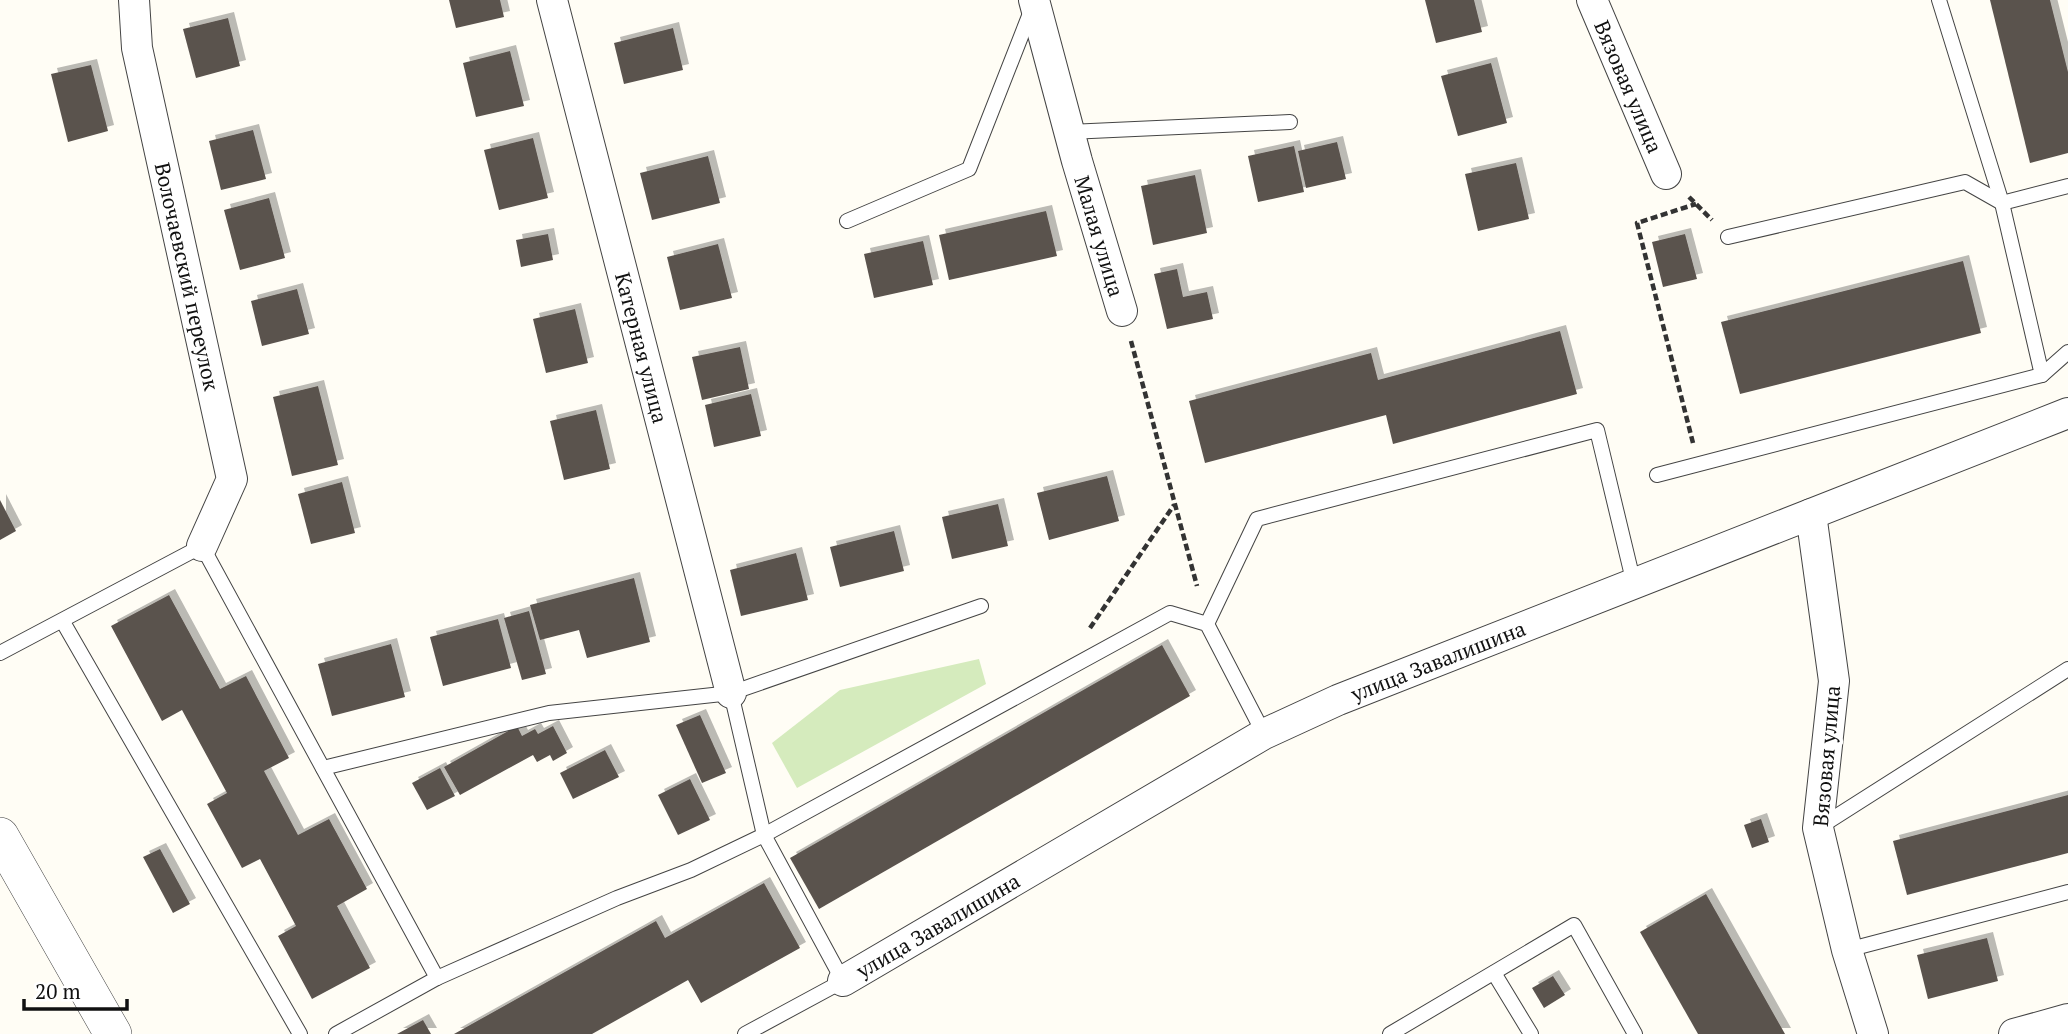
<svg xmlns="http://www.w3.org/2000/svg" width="2068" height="1034" viewBox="0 0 2068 1034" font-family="'PT Serif',serif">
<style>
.green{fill:#d5ebbd}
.building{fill:#5a524d;filter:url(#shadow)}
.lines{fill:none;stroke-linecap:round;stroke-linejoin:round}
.service-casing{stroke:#444;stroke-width:16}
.minor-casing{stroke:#444;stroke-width:32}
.tertiary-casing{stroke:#444;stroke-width:38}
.path{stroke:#333;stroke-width:4.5;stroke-dasharray:7 3.5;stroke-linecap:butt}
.service{stroke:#fff;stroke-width:14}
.minor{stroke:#fff;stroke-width:30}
.tertiary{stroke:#fff;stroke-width:37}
.labels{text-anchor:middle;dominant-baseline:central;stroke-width:7;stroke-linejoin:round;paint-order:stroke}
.street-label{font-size:21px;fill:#111;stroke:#fff}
</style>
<defs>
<filter id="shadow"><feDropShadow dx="6" dy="-6" stdDeviation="0" flood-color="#0004"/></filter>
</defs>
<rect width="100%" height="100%" fill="#fffdf5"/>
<polygon class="green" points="979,659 986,684 797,788 772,743 840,690"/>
<g class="building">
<polygon points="449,0 500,0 504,17 456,28"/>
<polygon points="1425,0 1474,0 1482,32 1436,43"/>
<polygon points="1990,0 2050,0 2068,72 2068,153 2030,163"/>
<polygon points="228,18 240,66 196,78 183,29"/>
<polygon points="673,28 683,70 624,84 614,43"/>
<polygon points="510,51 524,106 476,117 463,63"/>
<polygon points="1491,63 1507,123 1458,136 1441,76"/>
<polygon points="91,65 108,131 68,142 51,74"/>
<polygon points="253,130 266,179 221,190 209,141"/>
<polygon points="533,138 548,198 499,210 484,150"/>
<polygon points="1337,142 1346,179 1306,188 1298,151"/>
<polygon points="1294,146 1304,192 1258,202 1248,156"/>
<polygon points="708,156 720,203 652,220 640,173"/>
<polygon points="1516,163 1529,219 1478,231 1465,174"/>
<polygon points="1195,175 1207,233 1153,245 1141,186"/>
<polygon points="269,198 285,258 240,270 224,210"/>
<polygon points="1046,211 1057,256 949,280 939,235"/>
<polygon points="548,234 553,260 521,267 516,240"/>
<polygon points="1685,234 1697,279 1663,287 1652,242"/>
<polygon points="923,241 933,285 874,298 864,254"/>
<polygon points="718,244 732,298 680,310 667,257"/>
<polygon points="1963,261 1981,333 1740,394 1721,322"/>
<polygon points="1177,269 1183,297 1207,292 1213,319 1167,329 1154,274"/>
<polygon points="297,289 309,334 262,346 251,301"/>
<polygon points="575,309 588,363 546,373 533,319"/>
<polygon points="1560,331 1577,394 1393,444 1386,415 1205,463 1189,401 1371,353 1378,380"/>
<polygon points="740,347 749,389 702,400 692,357"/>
<polygon points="318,386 338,465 292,476 273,397"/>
<polygon points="751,394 761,436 714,447 705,405"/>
<polygon points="596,410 610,469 564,480 550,421"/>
<polygon points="1107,476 1119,521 1049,540 1037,493"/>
<polygon points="342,482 355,533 311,544 298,494"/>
<polygon points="0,500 16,531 0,540"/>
<polygon points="998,504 1008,546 952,559 942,517"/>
<polygon points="894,531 904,571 840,587 830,547"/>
<polygon points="796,553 808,600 741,616 730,570"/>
<polygon points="634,578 650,642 587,658 579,630 540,640 530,605"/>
<polygon points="169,595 220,689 246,676 289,758 264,771 298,835 329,819 367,889 337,906 370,968 312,999 278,936 296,926 260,859 242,868 207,804 227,793 182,710 162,721 111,626"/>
<polygon points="529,611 546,674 522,680 504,618"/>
<polygon points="498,619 511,668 443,686 430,637"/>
<polygon points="391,644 405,697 332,716 318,664"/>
<polygon points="1162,645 1190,696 819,909 790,858"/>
<polygon points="700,715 726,773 702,783 676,725"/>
<polygon points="517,726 522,736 535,729 538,734 553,726 567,753 553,761 550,755 537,762 533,755 460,795 444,767"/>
<polygon points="605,750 619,777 573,799 560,773"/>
<polygon points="440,768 455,796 427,810 412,783"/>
<polygon points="690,779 710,820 678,835 658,795"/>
<polygon points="2068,795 2068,853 1907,895 1893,841"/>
<polygon points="1761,819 1769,842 1752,848 1744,825"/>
<polygon points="160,849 190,904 173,913 143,857"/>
<polygon points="764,883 800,948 701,1003 688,980 592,1034 454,1034 656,921 665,938"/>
<polygon points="1706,894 1785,1034 1698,1034 1640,932"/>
<polygon points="1987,938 1998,981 1928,999 1917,955"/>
<polygon points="1553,976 1565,995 1544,1008 1532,988"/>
<polygon points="423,1020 431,1034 397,1034"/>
</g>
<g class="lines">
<g class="service-casing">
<g id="service">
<polyline points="1939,0 2002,203 2042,375"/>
<polyline points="1069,132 1290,122"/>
<polyline points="847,221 969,169 1031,11"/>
<polyline points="1728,237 1965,182 2002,203 2068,186"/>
<polyline points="1657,475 2042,375 2068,352"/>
<polyline points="63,622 300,1034"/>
<polyline points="1207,624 1257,519 1597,430 1634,584"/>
<polyline points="0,653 202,546 437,978"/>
<polyline points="731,693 764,835 843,981 745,1034"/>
<polyline points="323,768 549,713 731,693 981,606"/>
<polyline points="1818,828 2068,669"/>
<polyline points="1847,950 2068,892"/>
<polyline points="1494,973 1531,1034"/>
<polyline points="336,1034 437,978 617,898 691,870 764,835 1170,613 1207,624 1264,734"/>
<polyline points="1390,1034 1574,925 1635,1034"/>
</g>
</g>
<g class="minor-casing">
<g id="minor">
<path id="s1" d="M134 0 137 48 232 479 202 546"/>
<path id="s2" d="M552 0 731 693"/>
<path id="s3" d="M1034 0 1077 161 1122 311"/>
<path id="s4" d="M1592 0 1666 174"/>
<polyline points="1811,514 1834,681 1818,828 1847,950 1873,1034"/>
<path id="s5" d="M843 981 1264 734 1338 700 2068 413"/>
<polyline points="2014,1034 2068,1019"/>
</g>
</g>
<g class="tertiary-casing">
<polyline id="tertiary" points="0,836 113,1034"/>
</g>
<g class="path">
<polyline points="1689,197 1712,220"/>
<polyline points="1131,341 1197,586"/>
<polyline points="1693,443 1637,223 1696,204"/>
<polyline points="1090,628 1174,505"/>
</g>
<use href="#service" class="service"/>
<use href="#minor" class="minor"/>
<use href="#tertiary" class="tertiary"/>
</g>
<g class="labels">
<g class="street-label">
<text stroke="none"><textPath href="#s4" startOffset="94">Вязовая улица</textPath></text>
<text stroke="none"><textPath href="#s3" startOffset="245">Малая улица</textPath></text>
<text stroke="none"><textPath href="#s1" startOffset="282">Волочаевский переулок</textPath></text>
<text stroke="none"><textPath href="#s2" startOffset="359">Катерная улица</textPath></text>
<text stroke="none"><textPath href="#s5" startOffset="677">улица Завалишина</textPath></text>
<text transform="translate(1826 756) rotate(-85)">Вязовая улица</text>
<text stroke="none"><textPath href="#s5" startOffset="110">улица Завалишина</textPath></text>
</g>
</g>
<path d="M24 999v10h103v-10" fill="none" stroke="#111111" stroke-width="3.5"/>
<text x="35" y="999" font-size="21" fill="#111111" stroke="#ffffff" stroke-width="5" paint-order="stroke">20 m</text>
</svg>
